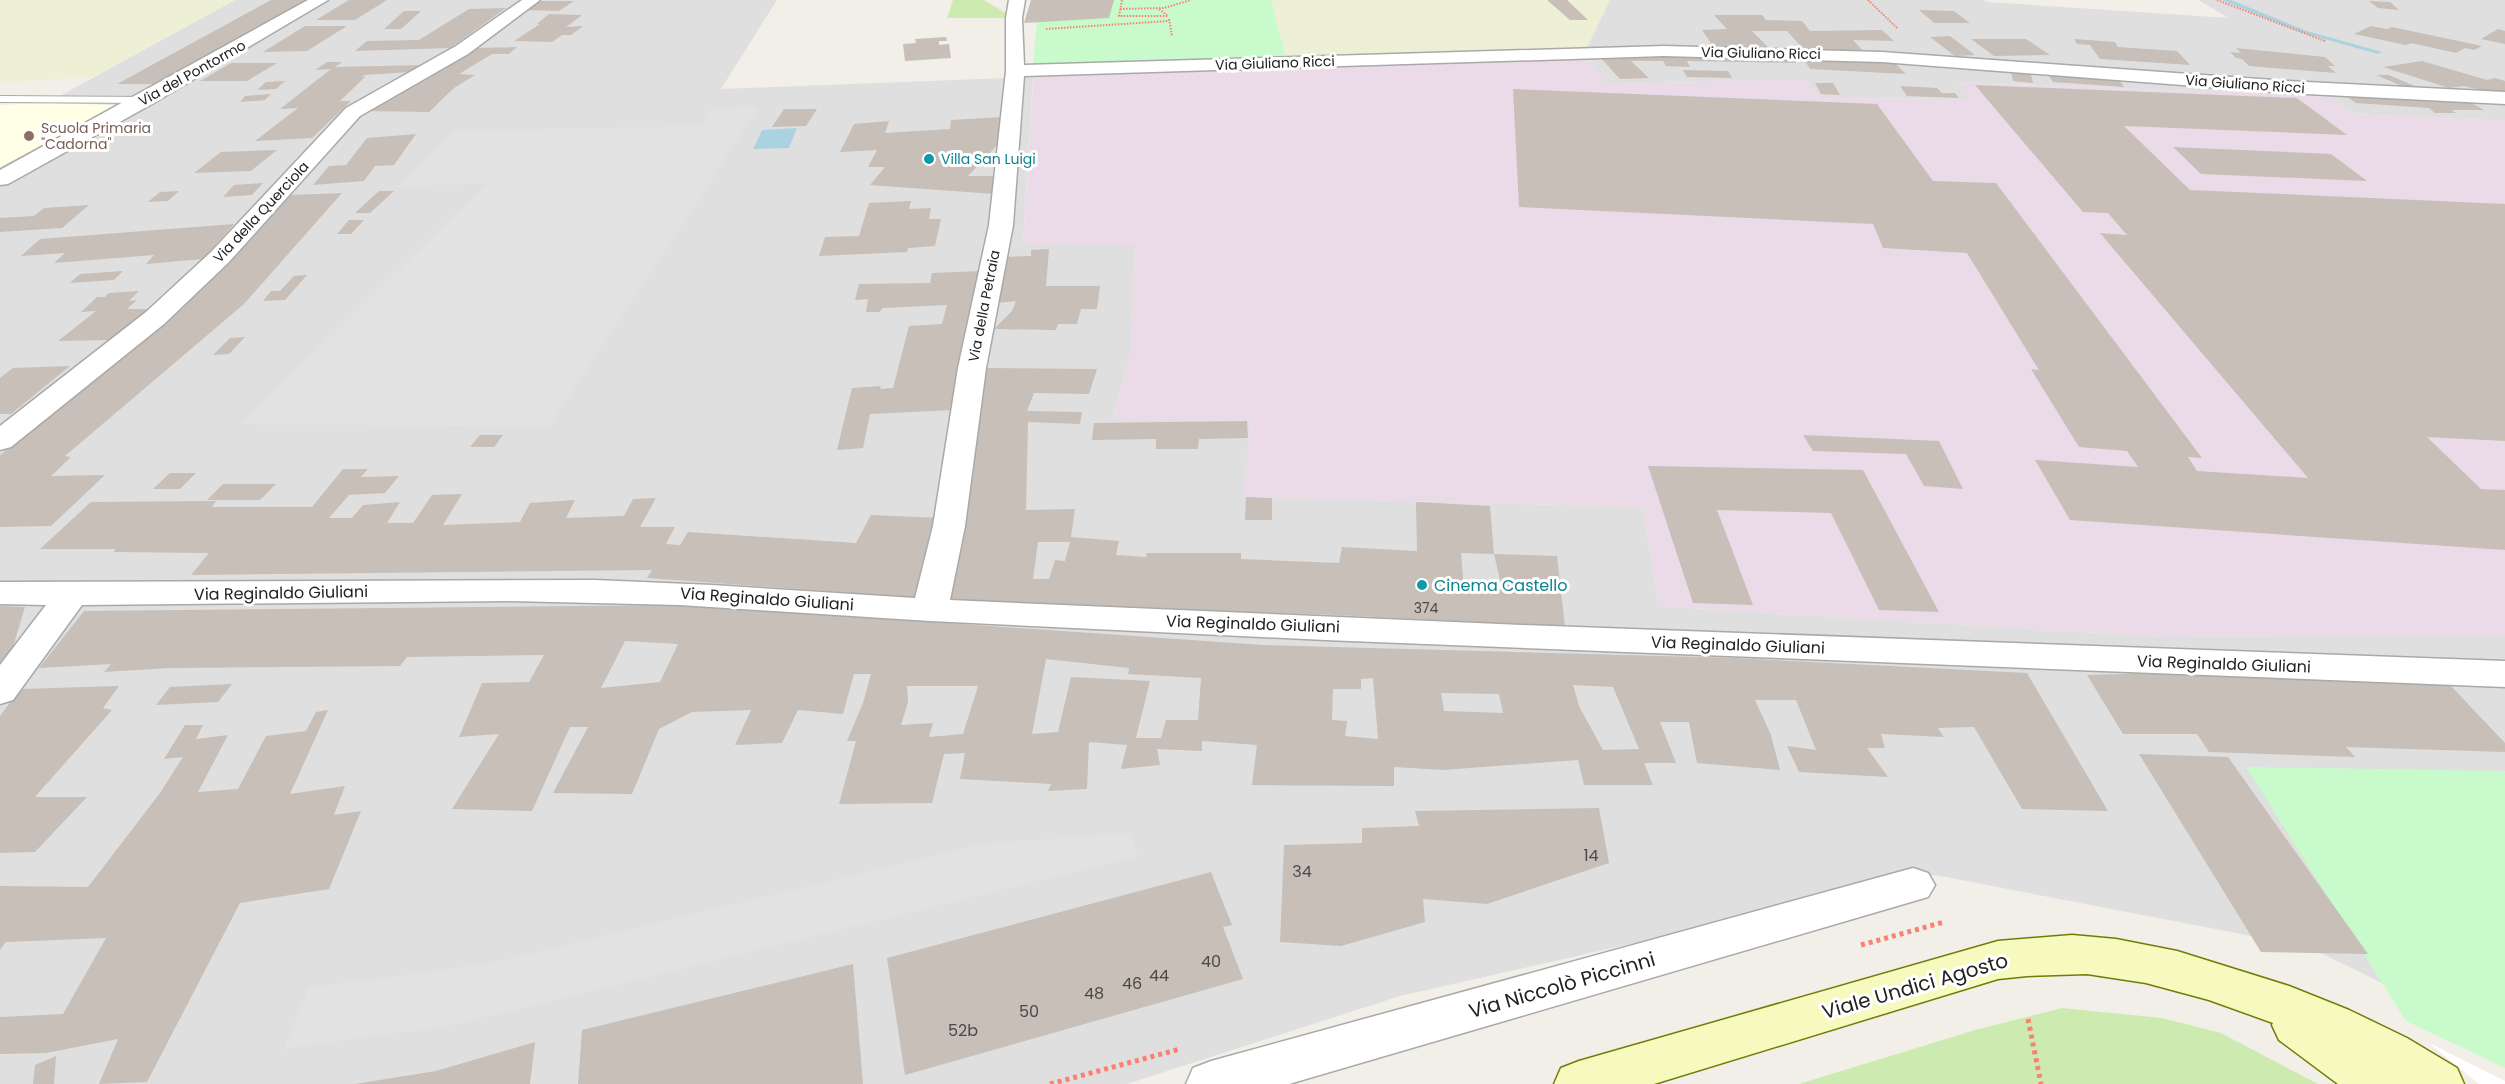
<svg xmlns="http://www.w3.org/2000/svg" width="2505" height="1084" viewBox="0 0 2505 1084" font-family="Poppins,sans-serif">
<style>
.residential{fill:#e0dfdf}
.industrial{fill:#ebdbe8}
.education{fill:#ffffe5}
.farmland{fill:#eef0d5}
.grass{fill:#cdebb0}
.park{fill:#c8facc}
.parking{fill:#e2e2e2}
.water{fill:#aad3df}
.pier{fill:#fff}
.lines{fill:none;stroke-linecap:round;stroke-linejoin:round}
.stream{fill:#aad3df;fill-rule:evenodd}
.building{fill:#c7bfb8;fill-rule:evenodd}
.lane-casing{stroke:#a9a9a9;stroke-width:2}
.street-casing{stroke:#a9a9a9;stroke-width:3}
.secondary-casing{stroke:#707d05;stroke-width:3}
.path-far1{stroke:#fa8072;stroke-width:2;stroke-dasharray:1.5 1.5;stroke-linecap:butt}
.path{stroke:#fa8072;stroke-width:5;stroke-dasharray:4 4;stroke-linecap:butt}
.lane{fill:#fff;fill-rule:evenodd}
.street{fill:#fff;fill-rule:evenodd}
.secondary{fill:#f7fabf;fill-rule:evenodd}
.education-dot{fill:#8d6e63;stroke:#fff;stroke-width:2}
.culture-dot{fill:#0f9aa8;stroke:#fff;stroke-width:2}
.labels{text-anchor:middle;dominant-baseline:central;stroke-width:6;stroke-linejoin:round;paint-order:stroke}
.far-street-label{font-size:14px;fill:#222;stroke:#fff}
.far-education-label{font-size:14px;fill:#785e54;stroke:#fff;text-anchor:start}
.far-culture-label{font-size:14px;fill:#0d838f;stroke:#fff;text-anchor:start}
.number-label{font-size:14px;fill:#4b4948}
.culture-label{font-size:16px;fill:#0d838f;stroke:#fff;text-anchor:start}
.street-label{font-size:16px;fill:#222;stroke:#fff}
.near-number-label{font-size:16px;fill:#4b4948}
.near-street-label{font-size:20px;fill:#222;stroke:#fff}
</style>
<rect width="100%" height="100%" fill="#f2efe9"/>
<g class="residential">
<polygon points="235,0 777,0 721,89 1033,77 1023,243 1135,245 1131,354 1113,419 1251,421 1244,497 1643,507 1659,606 2164,637 2505,635 2505,1044 2309,947 1935,875 1400,996 1127,1084 0,1084 0,167 117,105 47,103"/>
<polygon points="1610,0 1983,0 1988,2 2229,18 2198,0 2505,0 2505,121 2353,114 2326,96 1959,82 1973,99 1820,98 1805,80 1605,84 1585,51"/>
</g>
<polygon class="industrial" points="1585,51 1605,84 1805,80 1820,98 1972,99 1958,82 2326,96 2353,114 2505,121 2505,635 2164,637 1659,606 1643,507 1243,497 1251,421 1113,420 1131,354 1135,245 1023,244 1034,68"/>
<polygon class="education" points="47,103 118,105 0,167 0,105"/>
<g class="farmland">
<polygon points="0,0 235,0 93,77 0,83"/>
<polygon points="1271,0 1610,0 1585,51 1286,58"/>
</g>
<g class="grass">
<polygon points="953,0 984,0 1014,18 947,18"/>
<polygon points="2062,1008 2162,1018 2221,1033 2318,1084 1799,1084 1975,1030"/>
</g>
<g class="park">
<polygon points="1039,0 1271,0 1286,58 1033,64"/>
<polygon points="2246,767 2505,771 2505,1068 2406,1021"/>
</g>
<g class="parking">
<polygon points="759,107 549,427 241,424 488,183 396,187 456,131 702,126 711,108"/>
<polygon points="1129,833 1139,856 453,1025 284,1049 309,988 488,964 983,844"/>
</g>
<polygon class="water" points="797,128 789,148 753,149 762,130"/>
<polygon class="pier" points="2429,1043 2505,1081 2505,1084 2479,1084"/>
<g class="lines">
<polygon class="stream" points="2222,0 2231,0 2307,31 2382,52 2378,54 2303,33"/>
</g>
<g class="building">
<polygon points="271,0 308,0 161,84 117,84"/>
<polygon points="349,0 387,0 355,20 316,20"/>
<polygon points="1031,0 1114,0 1109,18 1024,23"/>
<polygon points="1547,0 1567,0 1588,20 1570,20"/>
<polygon points="541,1 574,1 559,11 526,10"/>
<polygon points="2369,1 2390,2 2399,10 2378,8"/>
<polygon points="506,8 450,48 355,51 367,41 419,40 469,9"/>
<polygon points="1919,10 1954,11 1970,23 1934,23"/>
<polygon points="404,11 421,11 401,29 384,29"/>
<polygon points="549,14 582,15 566,27 583,26 571,35 562,35 552,42 514,41 540,24 537,24"/>
<polygon points="1714,15 1762,15 1766,20 1802,21 1810,31 1882,30 1894,41 1853,40 1866,54 1807,53 1787,31 1752,31 1773,52 1712,50 1709,43 1711,43 1702,30 1727,29"/>
<polygon points="305,26 347,26 307,51 263,52"/>
<polygon points="2371,26 2387,29 2392,27 2482,46 2474,50 2465,48 2456,53 2411,43 2406,45 2354,34"/>
<polygon points="2498,29 2505,31 2505,44 2481,39"/>
<polygon points="1950,36 1975,55 1955,56 1930,37"/>
<polygon points="946,37 947,41 939,41 939,45 949,44 951,58 905,61 903,44 916,43 915,39"/>
<polygon points="1971,39 2026,39 2050,55 1994,56"/>
<polygon points="2074,39 2115,42 2118,47 2177,51 2190,65 2100,59 2090,45 2077,44"/>
<polygon points="517,47 509,54 492,54 459,74 475,75 454,88 429,112 363,111 473,48"/>
<polygon points="2236,48 2325,57 2335,66 2328,66 2336,73 2249,66 2242,59 2236,58 2230,52 2241,53"/>
<polygon points="1599,56 1793,56 1796,63 1687,61 1690,67 1666,66 1663,61 1631,61 1649,78 1620,79"/>
<polygon points="1818,56 1891,59 1906,74 1810,69 1805,61 1819,61"/>
<polygon points="2422,61 2487,80 2495,78 2505,81 2505,96 2464,86 2449,88 2383,67"/>
<polygon points="327,62 342,62 335,67 422,65 411,72 364,75 362,77 366,76 340,101 351,101 312,138 255,141 298,108 280,109 331,69 315,70"/>
<polygon points="231,63 277,63 247,81 200,81"/>
<polygon points="1683,70 1728,71 1732,78 1687,77"/>
<polygon points="2046,71 2116,76 2124,87 2053,82"/>
<polygon points="2011,72 2031,74 2033,83 2013,81"/>
<polygon points="2376,75 2389,75 2417,87 2404,87"/>
<polygon points="285,81 276,89 257,90 266,82"/>
<polygon points="1815,83 1833,83 1840,95 1821,94"/>
<polygon points="1975,85 2297,98 2347,135 2124,126 2190,190 2505,204 2505,441 2427,437 2481,489 2505,490 2505,550 2070,520 2035,460 2138,467 2127,451 2079,447 2031,369 2039,370 1967,253 1883,248 1873,224 1519,207 1513,89 1877,104 1933,181 1996,183 2202,458 2188,457 2197,471 2308,478 2100,233 2127,235 2108,213 2083,212"/>
<polygon points="1900,86 1937,88 1942,93 1955,93 1959,98 1907,96"/>
<polygon points="2341,92 2465,99 2484,110 2451,110 2456,113 2435,113 2429,108 2356,103"/>
<polygon points="271,94 265,100 240,102 245,96"/>
<polygon points="784,109 817,109 806,126 772,127"/>
<polygon points="1002,117 999,143 968,176 994,176 994,194 870,185 885,167 868,167 877,150 840,152 854,124 889,121 885,133 950,129 951,120"/>
<polygon points="416,134 394,165 375,166 364,181 313,185 329,166 346,165 367,138"/>
<polygon points="2173,147 2331,154 2367,181 2201,174"/>
<polygon points="277,150 251,171 194,173 221,152"/>
<polygon points="263,183 252,195 223,197 234,185"/>
<polygon points="179,191 168,201 148,202 160,192"/>
<polygon points="379,191 394,191 370,213 355,213"/>
<polygon points="342,193 244,304 65,456 71,457 51,476 105,475 51,526 0,527 0,455 183,308 291,195"/>
<polygon points="911,201 909,209 931,208 929,219 941,219 935,246 908,248 907,252 819,256 825,237 859,236 869,203"/>
<polygon points="89,205 62,228 0,232 0,218 34,216 44,208"/>
<polygon points="349,220 364,220 351,234 337,234"/>
<polygon points="234,224 203,259 146,264 154,255 54,263 65,253 21,256 40,239"/>
<polygon points="1049,249 1046,286 1100,286 1097,309 1081,309 1077,324 1058,324 1056,330 994,329 1012,311 1016,301 997,303 1005,257 1031,256 1031,250"/>
<polygon points="123,271 114,280 70,283 80,274"/>
<polygon points="980,271 953,410 870,414 863,448 837,450 852,388 881,386 880,389 893,388 909,326 942,324 947,305 883,308 879,312 866,312 868,299 855,300 859,284 930,283 932,273"/>
<polygon points="307,275 285,300 263,301 271,291 280,291 294,276"/>
<polygon points="139,291 129,301 137,300 127,309 149,309 112,340 58,341 96,311 81,312 97,297 105,297 109,293"/>
<polygon points="245,337 229,354 213,355 230,338"/>
<polygon points="70,366 11,414 0,414 0,378 13,368"/>
<path d="M981 368 1097 369 1089 394 1034 393 1027 411 1082 412 1080 424 1028 422 1026 510 1075 509 1071 537 1119 541 1116 555 1146 557 1147 553H1241V559L1339 563 1342 547 1417 551 1416 502 1490 506 1494 554 1461 553 1464 590 1502 589 1494 554 1557 556 1565 627 1338 615 944 602ZM1038 542H1070L1065 561 1055 560 1049 579H1033Z"/>
<polygon points="1247,421 1248,438 1199,439 1198,449 1156,449 1156,439 1092,440 1094,423"/>
<polygon points="480,435 503,435 494,447 470,447"/>
<polygon points="1803,435 1939,441 1963,489 1924,486 1906,454 1813,451"/>
<polygon points="1648,466 1863,470 1939,612 1879,610 1831,513 1717,510 1753,605 1693,603"/>
<polygon points="343,469 368,469 361,477 399,476 385,493 349,495 329,518 352,518 363,505 400,502 387,523 413,523 432,495 462,494 443,525 520,522 530,503 575,500 566,518 624,516 633,499 656,498 640,527 675,527 666,544 680,545 688,532 856,543 871,515 941,518 922,598 647,578 652,570 191,575 209,553 114,552 115,549 40,549 91,502 216,501 212,507 312,507"/>
<polygon points="170,473 196,473 180,489 153,489"/>
<polygon points="223,484 276,484 260,500 207,500"/>
<polygon points="1246,497 1272,498 1272,520 1245,520"/>
<path d="M687 605 1263 645 1736 658 2027 673 2108 811 2022 809 1974 727 1938 728 1944 737 1881 734 1885 748H1867L1888 777 1799 772 1787 746 1816 750 1796 700H1755L1771 735 1780 770 1697 763 1689 722H1660L1676 763H1644L1653 785H1584L1578 760 1443 770 1394 767V786L1252 785 1257 745 1202 741V751L1157 749 1160 765 1121 769 1127 745 1089 742 1087 789 1048 791 1051 784 960 779 965 753 944 754 932 803 839 804 856 741H847L863 703 871 674H854L843 714 798 710 782 743 735 745 751 710 692 712 659 729 632 794 553 793 588 727H570L532 811 452 809 499 734 459 737 482 683 529 682 544 655 407 657 400 666 170 668 104 672 111 664 39 668 84 611ZM625 641 678 644 660 682 601 688ZM1046 659 1129 668 1128 674 1201 678 1198 720H1166L1161 738H1136L1150 681 1071 677 1058 732 1032 734ZM1373 678 1378 739 1345 736 1347 721 1332 720 1333 689H1361V679ZM1573 685 1613 687 1639 749 1603 750 1579 706ZM907 686H978L963 734 929 737 933 723 901 725 908 702ZM1441 693 1499 694 1503 713 1444 711Z"/>
<polygon points="0,606 25,607 10,657 0,670"/>
<polygon points="2156,673 2450,685 2505,743 2505,752 2346,747 2355,757 2209,752 2197,734 2123,734 2087,675"/>
<polygon points="232,684 218,702 156,705 170,687"/>
<polygon points="119,686 103,708 112,710 35,797 87,797 35,852 0,853 0,716 20,689"/>
<polygon points="328,710 290,794 345,786 334,815 361,811 329,889 240,903 147,1082 99,1084 118,1039 46,1053 0,1054 0,1017 63,1014 106,938 6,942 0,950 0,886 88,887 160,793 183,757 164,759 185,725 203,725 196,739 228,735 198,792 238,789 266,736 306,731 316,712"/>
<polygon points="2139,754 2228,757 2368,954 2261,952"/>
<polygon points="1599,808 1609,863 1487,904 1423,899 1425,922 1341,946 1280,942 1284,845 1362,843 1362,828 1419,826 1415,811"/>
<polygon points="1211,872 1232,925 1223,927 1243,979 905,1075 887,958"/>
<polygon points="853,964 863,1084 578,1084 582,1030"/>
<polygon points="535,1042 530,1084 355,1084 436,1071"/>
<polygon points="56,1056 54,1084 33,1084 35,1065"/>
</g>
<g class="lines">
<g class="lane-casing">
<polygon id="lane" points="0,96 145,97 151,100 145,103 0,102"/>
</g>
<g class="street-casing">
<g id="street">
<polygon points="308,0 328,0 152,104 8,184 0,185 0,170"/>
<polygon points="522,0 540,0 468,54 360,116 229,262 164,324 11,447 0,450 0,426 146,312 211,252 346,108 456,46"/>
<polygon points="1009,0 1025,0 1022,18 1024,65 1664,46 1882,52 2287,81 2505,92 2505,104 2287,93 1882,62 1664,56 1024,76 1013,225 986,368 965,526 950,600 1522,625 2505,661 2505,687 1325,640 930,621 680,605 510,601 82,605 13,700 0,704 0,665 46,605 0,604 0,582 595,580 712,585 915,598 933,526 958,368 989,225 1006,71 1006,18"/>
<polygon points="1913,868 1928,873 1935,885 1928,897 1289,1084 1186,1084 1193,1068 1211,1061"/>
</g>
</g>
<g class="secondary-casing">
<polygon id="secondary" points="2072,935 2116,939 2177,951 2289,986 2349,1010 2407,1038 2457,1068 2464,1084 2338,1084 2279,1040 2272,1025 2273,1023 2209,1000 2146,983 2087,974 2027,976 1998,979 1654,1084 1554,1084 1561,1068 1579,1061 1998,941"/>
</g>
<g class="path-far1">
<polyline points="1122,0 1119,16 1168,16 1159,9"/>
<polyline points="1868,0 1897,28"/>
<polyline points="2217,0 2325,41"/>
<polyline points="1120,9 1164,8 1191,0"/>
<polyline points="1169,19 1172,36"/>
<polyline points="1046,29 1169,21"/>
</g>
<g class="path">
<polyline points="1861,945 1944,922"/>
<polyline points="2028,1019 2041,1084"/>
<polyline points="1050,1084 1180,1049"/>
</g>
<use href="#lane" class="lane"/>
<use href="#street" class="street"/>
<use href="#secondary" class="secondary"/>
</g>
<circle class="education-dot" cx="29" cy="136" r="6"/>
<g class="culture-dot">
<circle cx="929" cy="159" r="6"/>
<circle cx="1422" cy="585" r="6"/>
</g>
<g class="labels">
<g class="far-street-label">
<text transform="translate(1761 53) rotate(1)">Via Giuliano Ricci</text>
<text transform="translate(1275 63) rotate(-2)">Via Giuliano Ricci</text>
<text transform="translate(192 73) rotate(-29)">Via del Pontormo</text>
<text transform="translate(2245 84) rotate(4)">Via Giuliano Ricci</text>
<text transform="translate(261 212) rotate(-47)">Via della Querciola</text>
<text transform="translate(984 306) rotate(-79)">Via della Petraia</text>
</g>
<g class="far-education-label">
<text x="41" y="128">Scuola Primaria<tspan x="41" dy="16">"Cadorna"</tspan></text>
</g>
<g class="far-culture-label">
<text x="941" y="159">Villa San Luigi</text>
</g>
<g class="number-label">
<text x="1426" y="608">374</text>
</g>
<g class="culture-label">
<text x="1434" y="585">Cinema Castello</text>
</g>
<g class="street-label">
<text transform="translate(281 593) rotate(-1)">Via Reginaldo Giuliani</text>
<text transform="translate(767 599) rotate(4)">Via Reginaldo Giuliani</text>
<text transform="translate(1253 624) rotate(2)">Via Reginaldo Giuliani</text>
<text transform="translate(1738 645) rotate(2)">Via Reginaldo Giuliani</text>
<text transform="translate(2224 664) rotate(2)">Via Reginaldo Giuliani</text>
</g>
<g class="near-number-label">
<text x="1591" y="855">14</text>
<text x="1302" y="871">34</text>
<text x="1211" y="961">40</text>
<text x="1159" y="975">44</text>
<text x="1132" y="983">46</text>
<text x="1094" y="993">48</text>
<text x="1029" y="1011">50</text>
<text x="963" y="1030">52b</text>
</g>
<g class="near-street-label">
<text transform="translate(1562 985) rotate(-16)">Via Niccolò Piccinni</text>
<text transform="translate(1915 986) rotate(-16)">Viale Undici Agosto</text>
</g>
</g>
</svg>
